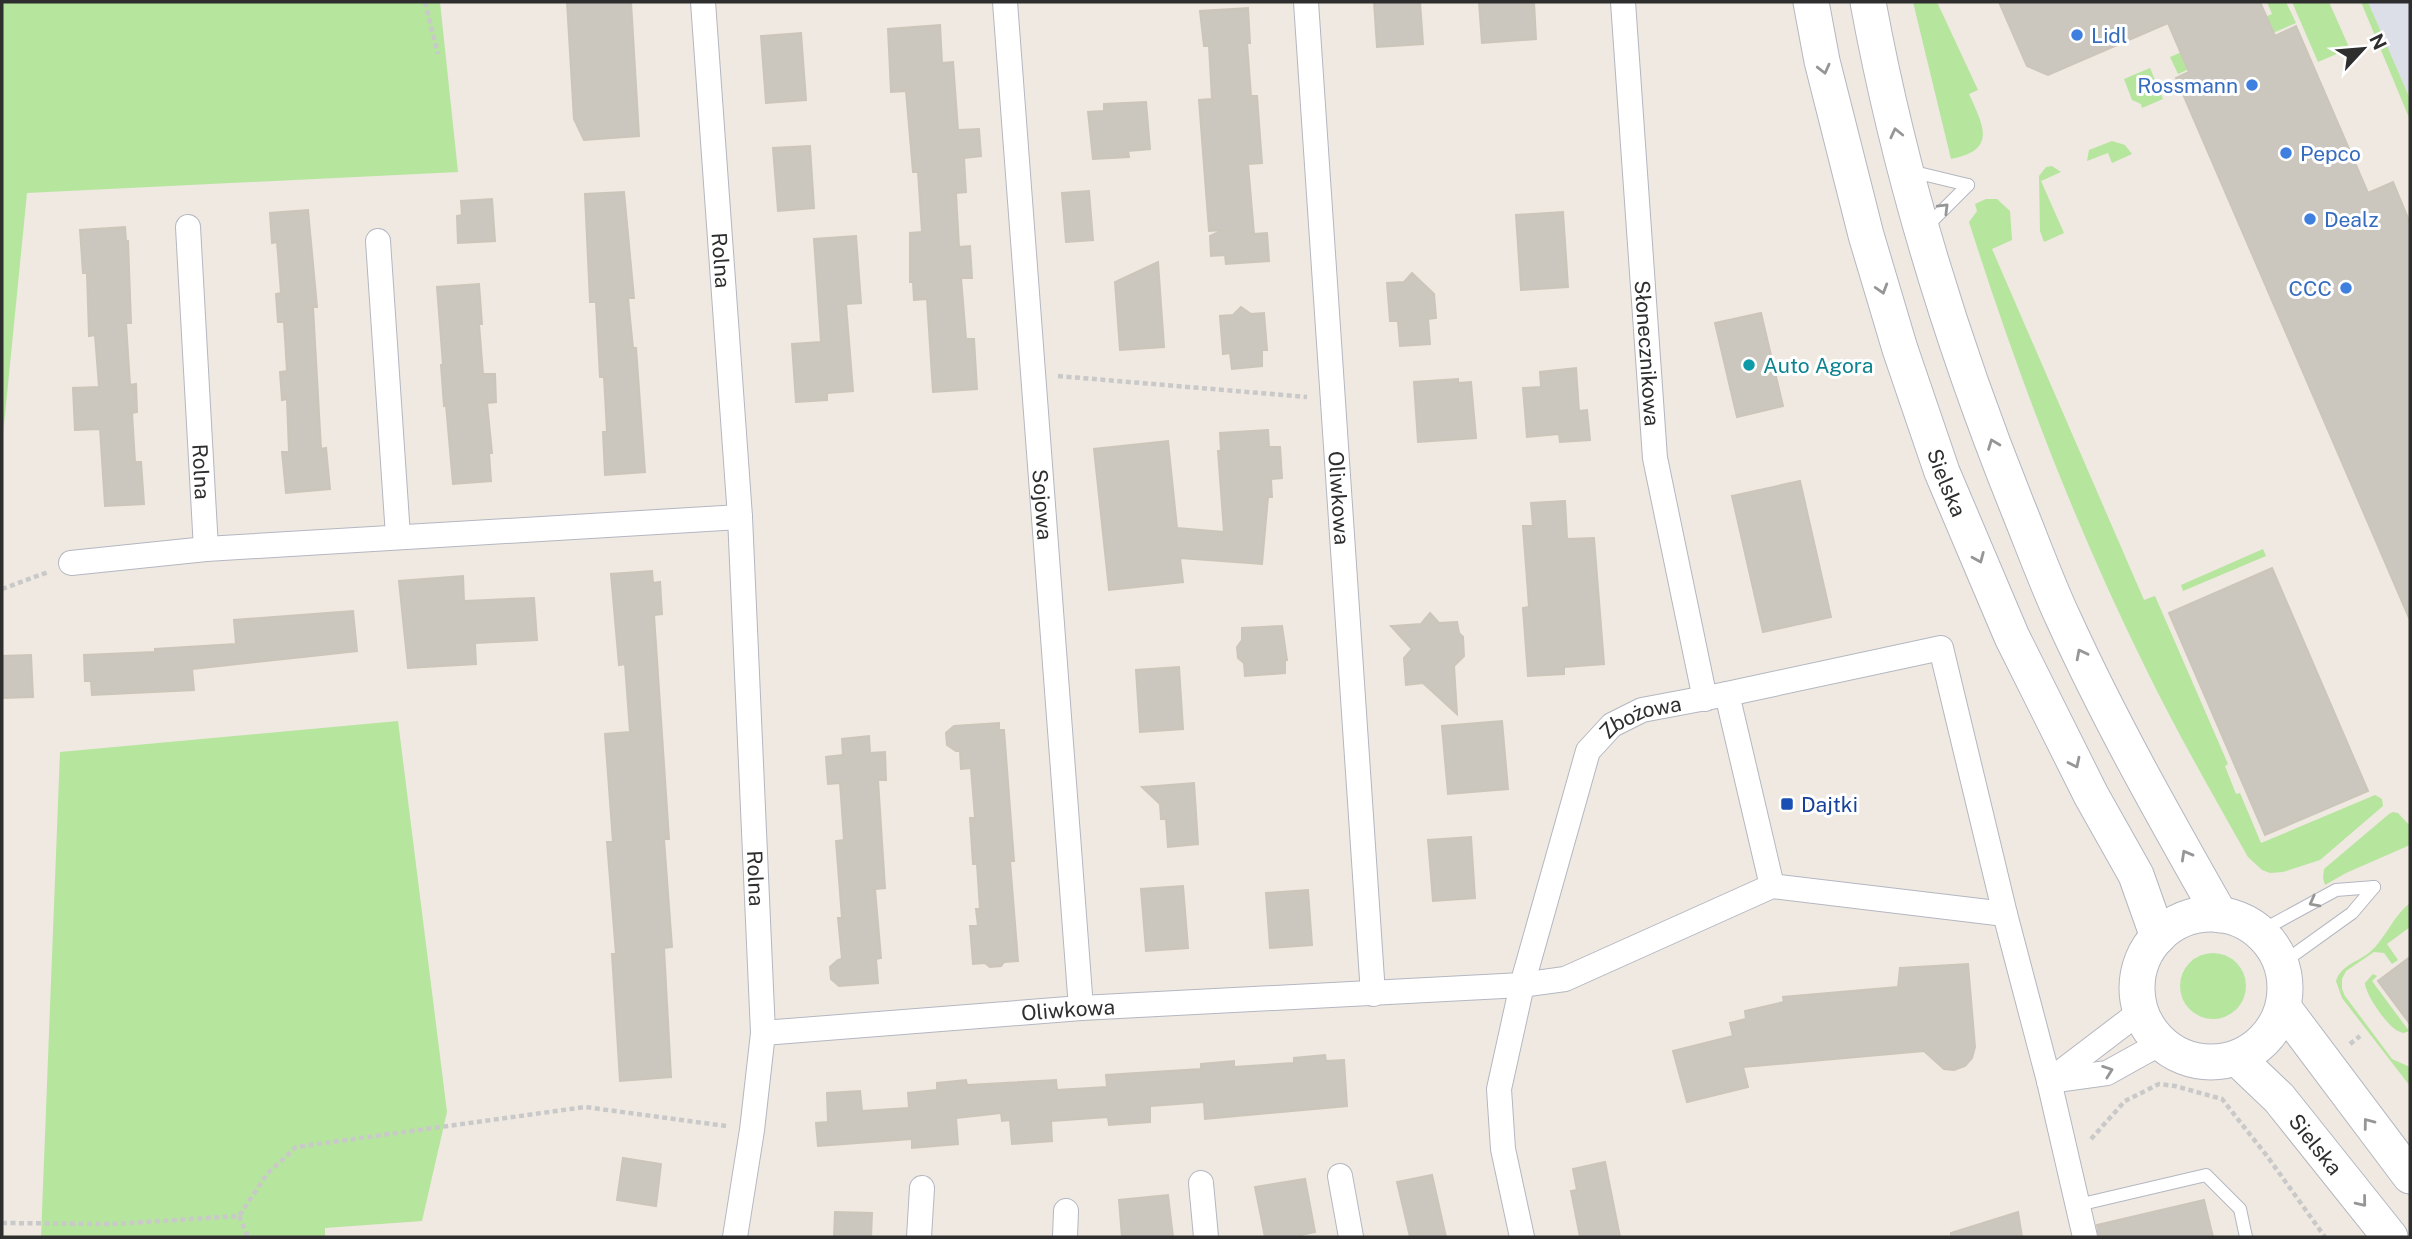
<svg xmlns="http://www.w3.org/2000/svg" width="2412" height="1239" viewBox="0 0 2412 1239" font-family="'Public Sans',sans-serif">
<style>
.airport{fill:#dcdee8}
.green{fill:#b6e59e}
.building{fill:#cbc7bf;stroke:#cbc5ba;stroke-width:2}
.lines{fill:none;stroke-linecap:round;stroke-linejoin:round}
.service-casing{stroke:#b4b7c1;stroke-width:14}
.minor-casing{stroke:#b4b7c1;stroke-width:26}
.secondary-casing{stroke:#b4b7c1;stroke-width:37}
.path{stroke:#c9c9c9;stroke-width:4.5;stroke-dasharray:5 3.5;stroke-linecap:butt}
.service{stroke:#fff;stroke-width:12}
.minor{stroke:#fff;stroke-width:24}
.secondary{stroke:#fff;stroke-width:35}
.oneway{stroke:#969696}
.shop-dot{fill:#3f7fe0;stroke:#fff;stroke-width:2.5}
.culture-dot{fill:#0f9aa8;stroke:#fff;stroke-width:2.5}
.transit-dot{fill:#1a4fb4;stroke:#fff;stroke-width:2.5}
.labels{text-anchor:middle;dominant-baseline:central;stroke-width:6;stroke-linejoin:round;paint-order:stroke}
.shop-label{font-size:21px;fill:#366cbe;stroke:#fff;text-anchor:start}
.street-label{font-size:21px;fill:#2e2e2e;stroke:#fff}
.culture-label{font-size:21px;fill:#0d838f;stroke:#fff;text-anchor:start}
.transit-label{font-size:21px;fill:#164399;stroke:#fff;text-anchor:start}
</style>
<rect width="100%" height="100%" fill="#efe9e1"/>
<polygon class="airport" points="2368,2 2410,2 2410,99"/>
<g class="green">
<polygon points="2,2 440,2 458,172 27,193 2,445"/>
<path d="M1913 2H1937L1978 90 1969 94C1984 127 1997 150 1951 159Z"/>
<polygon points="2267,2 2286,2 2296,23 2178,74 2170,57 2272,14"/>
<polygon points="2292,2 2329,2 2348,45 2346,50 2318,62"/>
<polygon points="2361,2 2368,2 2410,99 2410,120"/>
<polygon points="2150,68 2163,99 2142,108 2141,104 2132,100 2124,79"/>
<polygon points="2112,141 2125,145 2132,154 2112,163 2108,153 2087,161 2089,150"/>
<polygon points="2052,166 2061,172 2041,181 2064,233 2044,242 2040,231 2039,176 2046,167"/>
<path d="M1986 199H1997L2010 211 2012 240 1992 249 2144 600 2155 596 2228 764 2225 766 2236 794 2240 793 2261 843 2375 795 2382 799 2383 806 2320 860 2283 872 2270 873 2262 870 2248 857C2213 795 2178 734 2147 671 2075 526 2018 376 1969 222L1977 211 1975 204Z"/>
<polygon points="2263,549 2266,556 2183,591 2181,585"/>
<polygon points="398,721 447,1112 422,1221 325,1228 325,1237 41,1237 60,752"/>
<polygon points="2393,812 2398,813 2410,826 2410,845 2346,873 2325,885 2323,878 2324,869 2389,814"/>
<path d="M2410 903V927L2387 944 2398 960 2392 964 2384 953 2374 952 2346 971 2342 979V989L2345 996 2392 1059 2410 1067V1086L2342 998 2336 981C2341 965 2358 962 2370 952 2386 938 2393 916 2410 903Z"/>
<circle cx="2213" cy="986" r="33"/>
<path d="M2373 974 2377 976 2372 981 2409 1031C2404 1033 2404 1034 2398 1031 2388 1027 2365 994 2365 983Z"/>
</g>
<g class="building">
<polygon points="567,2 631,2 639,136 584,140 574,119"/>
<polygon points="1374,2 1420,2 1423,44 1377,47"/>
<polygon points="1479,2 1534,2 1536,39 1482,43"/>
<polygon points="1999,2 2260,2 2275,36 2296,26 2368,193 2393,182 2410,223 2410,620 2176,78 2189,72 2168,23 2048,75 2027,66"/>
<polygon points="1248,8 1250,43 1247,43 1251,96 1257,96 1262,163 1248,164 1254,234 1267,233 1269,261 1226,264 1225,255 1211,256 1210,236 1223,230 1209,231 1199,100 1212,99 1209,46 1204,46 1200,11"/>
<polygon points="940,25 942,63 953,62 958,130 979,129 981,156 964,158 966,192 956,193 959,247 970,246 972,278 961,278 966,339 974,339 977,389 933,392 927,299 914,300 913,282 910,282 910,233 922,232 918,172 913,172 906,91 891,92 888,29"/>
<polygon points="801,33 806,100 766,103 761,36"/>
<polygon points="1146,102 1150,149 1128,151 1129,157 1093,159 1088,112 1104,111 1104,104"/>
<polygon points="810,146 814,208 778,211 773,148"/>
<polygon points="1089,191 1093,240 1066,242 1062,193"/>
<polygon points="624,192 634,298 628,298 633,348 636,348 645,472 605,475 603,432 607,432 604,377 600,377 596,302 590,302 585,194"/>
<polygon points="492,199 495,241 458,243 457,216 462,215 461,201"/>
<polygon points="308,210 317,307 313,307 321,449 326,448 330,489 286,493 282,452 289,452 287,399 282,400 280,372 287,371 284,322 278,322 276,294 281,293 277,242 272,243 270,213"/>
<polygon points="1563,212 1568,287 1521,290 1516,215"/>
<polygon points="125,227 126,241 128,241 131,323 126,323 130,385 136,384 137,412 132,413 135,462 141,462 144,504 105,506 100,429 75,430 73,388 99,387 95,335 89,336 87,273 83,273 80,230"/>
<polygon points="856,236 861,303 846,304 853,391 827,393 827,400 796,402 792,344 821,342 814,239"/>
<polygon points="1158,262 1164,347 1120,350 1115,282"/>
<polygon points="1412,273 1434,294 1436,318 1428,319 1430,344 1400,346 1398,321 1390,321 1387,283 1404,282"/>
<polygon points="479,284 482,324 479,324 483,374 495,374 496,402 487,403 492,453 489,453 491,481 453,484 446,405 444,406 441,365 443,365 437,287"/>
<polygon points="1241,307 1251,314 1264,313 1267,350 1262,350 1262,366 1232,369 1230,353 1223,354 1220,316 1233,315"/>
<polygon points="1761,313 1783,406 1737,417 1715,323"/>
<polygon points="1576,368 1579,411 1587,410 1590,440 1560,442 1559,434 1527,437 1523,388 1541,387 1540,372"/>
<polygon points="1458,379 1458,383 1471,382 1476,438 1418,442 1414,382"/>
<polygon points="1268,430 1269,447 1280,447 1282,478 1271,479 1272,497 1268,497 1262,564 1180,558 1183,582 1109,590 1094,449 1168,441 1177,528 1224,532 1218,451 1221,451 1220,433"/>
<polygon points="1800,481 1831,617 1763,632 1732,496"/>
<polygon points="1565,501 1567,539 1594,538 1604,664 1564,667 1564,674 1528,676 1523,608 1529,607 1523,526 1533,526 1531,503"/>
<polygon points="2272,568 2368,791 2265,835 2169,613"/>
<polygon points="652,571 653,583 660,582 662,614 654,615 669,839 664,839 672,947 664,948 671,1077 620,1081 612,954 616,954 607,842 613,842 605,734 630,732 625,664 619,665 611,574"/>
<polygon points="463,576 464,601 534,598 537,640 475,643 476,664 408,668 399,581"/>
<polygon points="353,611 357,651 192,669 194,690 92,695 91,681 85,681 84,655 155,652 155,649 236,644 234,620"/>
<polygon points="1430,613 1439,623 1457,622 1459,633 1463,637 1464,656 1454,666 1457,714 1423,683 1406,685 1404,658 1412,649 1391,626 1421,624"/>
<polygon points="1282,626 1287,660 1285,660 1285,673 1245,676 1244,663 1238,658 1237,647 1242,640 1242,628"/>
<polygon points="31,655 33,697 2,698 2,656"/>
<polygon points="1179,667 1183,729 1140,732 1136,670"/>
<polygon points="1502,721 1508,789 1448,794 1442,726"/>
<polygon points="999,723 999,730 1004,730 1014,861 1010,861 1018,961 1004,962 1001,966 990,967 985,963 973,964 970,926 978,926 976,909 980,909 977,864 973,864 970,818 975,818 971,768 961,769 960,751 956,751 947,745 946,733 954,726"/>
<polygon points="869,736 870,753 885,752 886,780 878,780 885,888 875,889 881,958 876,959 878,983 839,986 831,979 830,967 838,960 842,959 838,918 842,918 836,841 844,840 840,783 828,784 826,757 843,755 842,739"/>
<polygon points="1194,783 1198,844 1168,847 1166,819 1161,819 1160,804 1142,787"/>
<polygon points="1471,837 1475,898 1433,901 1428,840"/>
<polygon points="1183,886 1188,948 1146,951 1141,889"/>
<polygon points="1308,890 1312,945 1270,948 1266,893"/>
<polygon points="2410,957 2410,1024 2378,981"/>
<polygon points="1968,964 1975,1047 1972,1058 1965,1066 1954,1070 1944,1069 1924,1051 1743,1067 1748,1087 1687,1102 1673,1051 1733,1036 1730,1023 1746,1019 1745,1011 1784,1002 1783,997 1898,987 1900,968"/>
<polygon points="1325,1055 1326,1061 1344,1060 1347,1106 1205,1119 1204,1102 1150,1106 1150,1122 1109,1125 1108,1117 1051,1121 1052,1141 1012,1144 1010,1120 1002,1121 1001,1113 956,1118 958,1144 912,1148 912,1139 818,1146 816,1123 828,1122 827,1093 860,1091 862,1111 909,1108 908,1093 937,1090 937,1083 966,1080 967,1085 1056,1080 1057,1090 1107,1087 1106,1075 1201,1069 1201,1064 1234,1061 1234,1067 1294,1063 1294,1058"/>
<polygon points="623,1158 661,1164 656,1206 617,1200"/>
<polygon points="1605,1162 1620,1237 1580,1237 1571,1191 1577,1190 1573,1169"/>
<polygon points="1432,1175 1446,1237 1410,1237 1397,1182"/>
<polygon points="1305,1179 1315,1232 1301,1235 1302,1237 1265,1237 1255,1187"/>
<polygon points="1168,1195 1173,1237 1122,1237 1119,1200"/>
<polygon points="2204,1200 2213,1237 2099,1237 2097,1225"/>
<polygon points="835,1212 872,1213 871,1237 834,1237"/>
<polygon points="2018,1212 2022,1237 1951,1237 1951,1233"/>
</g>
<g class="lines">
<g class="service-casing">
<g id="service">
<polyline points="1910,171 1968,185"/>
<polyline points="1926,227 1968,185"/>
<polyline points="2259,932 2336,890 2374,887"/>
<polyline points="2281,964 2352,913 2374,887"/>
<polyline points="2078,1205 2206,1175 2240,1209 2246,1237"/>
</g>
</g>
<g class="minor-casing">
<g id="minor">
<path id="s1" d="M703 2 740 517 763 1033 752 1130 735 1237"/>
<path id="s2" d="M1005 2 1081 1008"/>
<path id="s3" d="M1306 2 1373 994"/>
<path id="s4" d="M1623 2 1655 458 1705 699"/>
<path id="s5" d="M188 227 206 549"/>
<polyline points="378,241 398,536"/>
<polyline points="71,563 206,549 740,517"/>
<polyline points="1727,694 1772,886"/>
<path id="s6" d="M763 1033 1081 1008 1522 985 1588 751 1612 725 1642 710 1727 694 1941 648 2005 914 2049 1081 2085 1237"/>
<polyline points="2049,1081 2107,1073 2161,1043"/>
<polyline points="2049,1081 2141,1011"/>
<polyline points="1340,1176 1351,1237"/>
<polyline points="1201,1183 1206,1237"/>
<polyline points="919,1237 922,1188"/>
<polyline points="1065,1237 1066,1211"/>
<polyline points="1522,1237 1503,1149 1499,1089 1522,985 1565,979 1772,886 2005,914"/>
</g>
</g>
<g class="secondary-casing">
<g id="secondary">
<path id="s7" d="M1811 2 1822 61 1866 235 1900 349 1942 472 2012 637 2091 795 2136 875 2158 937"/>
<path d="M1868 2C1900 176 1952 344 2018 508 2033 545 2047 584 2064 620 2110 721 2165 818 2220 915"/>
<circle cx="2211" cy="988" r="74"/>
<polyline points="2283,1007 2410,1176"/>
<path id="s8" d="M2237 1058 2279 1098 2390 1237"/>
</g>
</g>
<g class="path">
<polyline points="425,2 438,54"/>
<polyline points="1058,376 1307,397"/>
<polyline points="2,589 48,572"/>
<polyline points="2350,1044 2360,1036"/>
<polyline points="2091,1139 2125,1101 2159,1084 2175,1086 2222,1099 2267,1156 2325,1237"/>
<polyline points="239,1216 248,1237"/>
<polyline points="2,1223 113,1224 239,1216 267,1174 296,1147 585,1107 726,1126"/>
</g>
<use href="#service" class="service"/>
<use href="#minor" class="minor"/>
<use href="#secondary" class="secondary"/>
</g>
<defs><path id="oneway-chevron" d="M-2-3.5L2.5 0L-2 3.5" fill="none" stroke-width="1.6" stroke-linecap="round" stroke-linejoin="round" transform="scale(1.75)"/></defs>
<g class="oneway">
<use href="#oneway-chevron" transform="translate(1824 69) rotate(76)"/>
<use href="#oneway-chevron" transform="translate(1896 133) rotate(-103)"/>
<use href="#oneway-chevron" transform="translate(1944 208) rotate(-45)"/>
<use href="#oneway-chevron" transform="translate(1882 289) rotate(73)"/>
<use href="#oneway-chevron" transform="translate(1993 444) rotate(-111)"/>
<use href="#oneway-chevron" transform="translate(1979 558) rotate(67)"/>
<use href="#oneway-chevron" transform="translate(2081 654) rotate(-117)"/>
<use href="#oneway-chevron" transform="translate(2075 763) rotate(64)"/>
<use href="#oneway-chevron" transform="translate(2186 855) rotate(-119)"/>
<use href="#oneway-chevron" transform="translate(2314 902) rotate(152)"/>
<use href="#oneway-chevron" transform="translate(2108 1071) rotate(-20)"/>
<use href="#oneway-chevron" transform="translate(2368 1123) rotate(-127)"/>
<use href="#oneway-chevron" transform="translate(2362 1202) rotate(51)"/>
</g>
<g class="shop-dot">
<circle cx="2077" cy="35" r="7"/>
<circle cx="2252" cy="85" r="7"/>
<circle cx="2286" cy="153" r="7"/>
<circle cx="2310" cy="219" r="7"/>
<circle cx="2346" cy="288" r="7"/>
</g>
<circle class="culture-dot" cx="1749" cy="365" r="7"/>
<rect class="transit-dot" x="1780" y="797" width="14" height="14" rx="3.5"/>
<g class="labels">
<g class="shop-label">
<text x="2091" y="35">Lidl</text>
<text x="2238" y="85" text-anchor="end">Rossmann</text>
<text x="2300" y="153">Pepco</text>
<text x="2324" y="219">Dealz</text>
<text x="2332" y="288" text-anchor="end">CCC</text>
</g>
<g class="street-label">
<text stroke="none"><textPath href="#s1" startOffset="259">Rolna</textPath></text>
<text stroke="none"><textPath href="#s4" startOffset="352">Słonecznikowa</textPath></text>
<text stroke="none"><textPath href="#s5" startOffset="245">Rolna</textPath></text>
<text stroke="none"><textPath href="#s7" startOffset="500">Sielska</textPath></text>
<text stroke="none"><textPath href="#s3" startOffset="497">Oliwkowa</textPath></text>
<text stroke="none"><textPath href="#s2" startOffset="504">Sojowa</textPath></text>
<text stroke="none"><textPath href="#s6" startOffset="1069">Zbożowa</textPath></text>
<text stroke="none"><textPath href="#s1" startOffset="878">Rolna</textPath></text>
<text stroke="none"><textPath href="#s6" startOffset="306">Oliwkowa</textPath></text>
<text stroke="none"><textPath href="#s8" startOffset="117">Sielska</textPath></text>
</g>
<g class="culture-label">
<text x="1763" y="365">Auto Agora</text>
</g>
<g class="transit-label">
<text x="1801" y="804">Dajtki</text>
</g>
</g>
<rect width="2412" height="1239" fill="none" stroke="#2e2e2e" stroke-width="7"/>
<g transform="translate(2363 49) rotate(64)" stroke="#ffffff" stroke-width="5" paint-order="stroke">
<path d="M0-5L12 26L0 18L-12 26Z" fill="#2e2e2e"/>
<text y="-10" font-size="19" font-weight="bold" text-anchor="middle" fill="#2e2e2e">N</text>
</g>
</svg>
